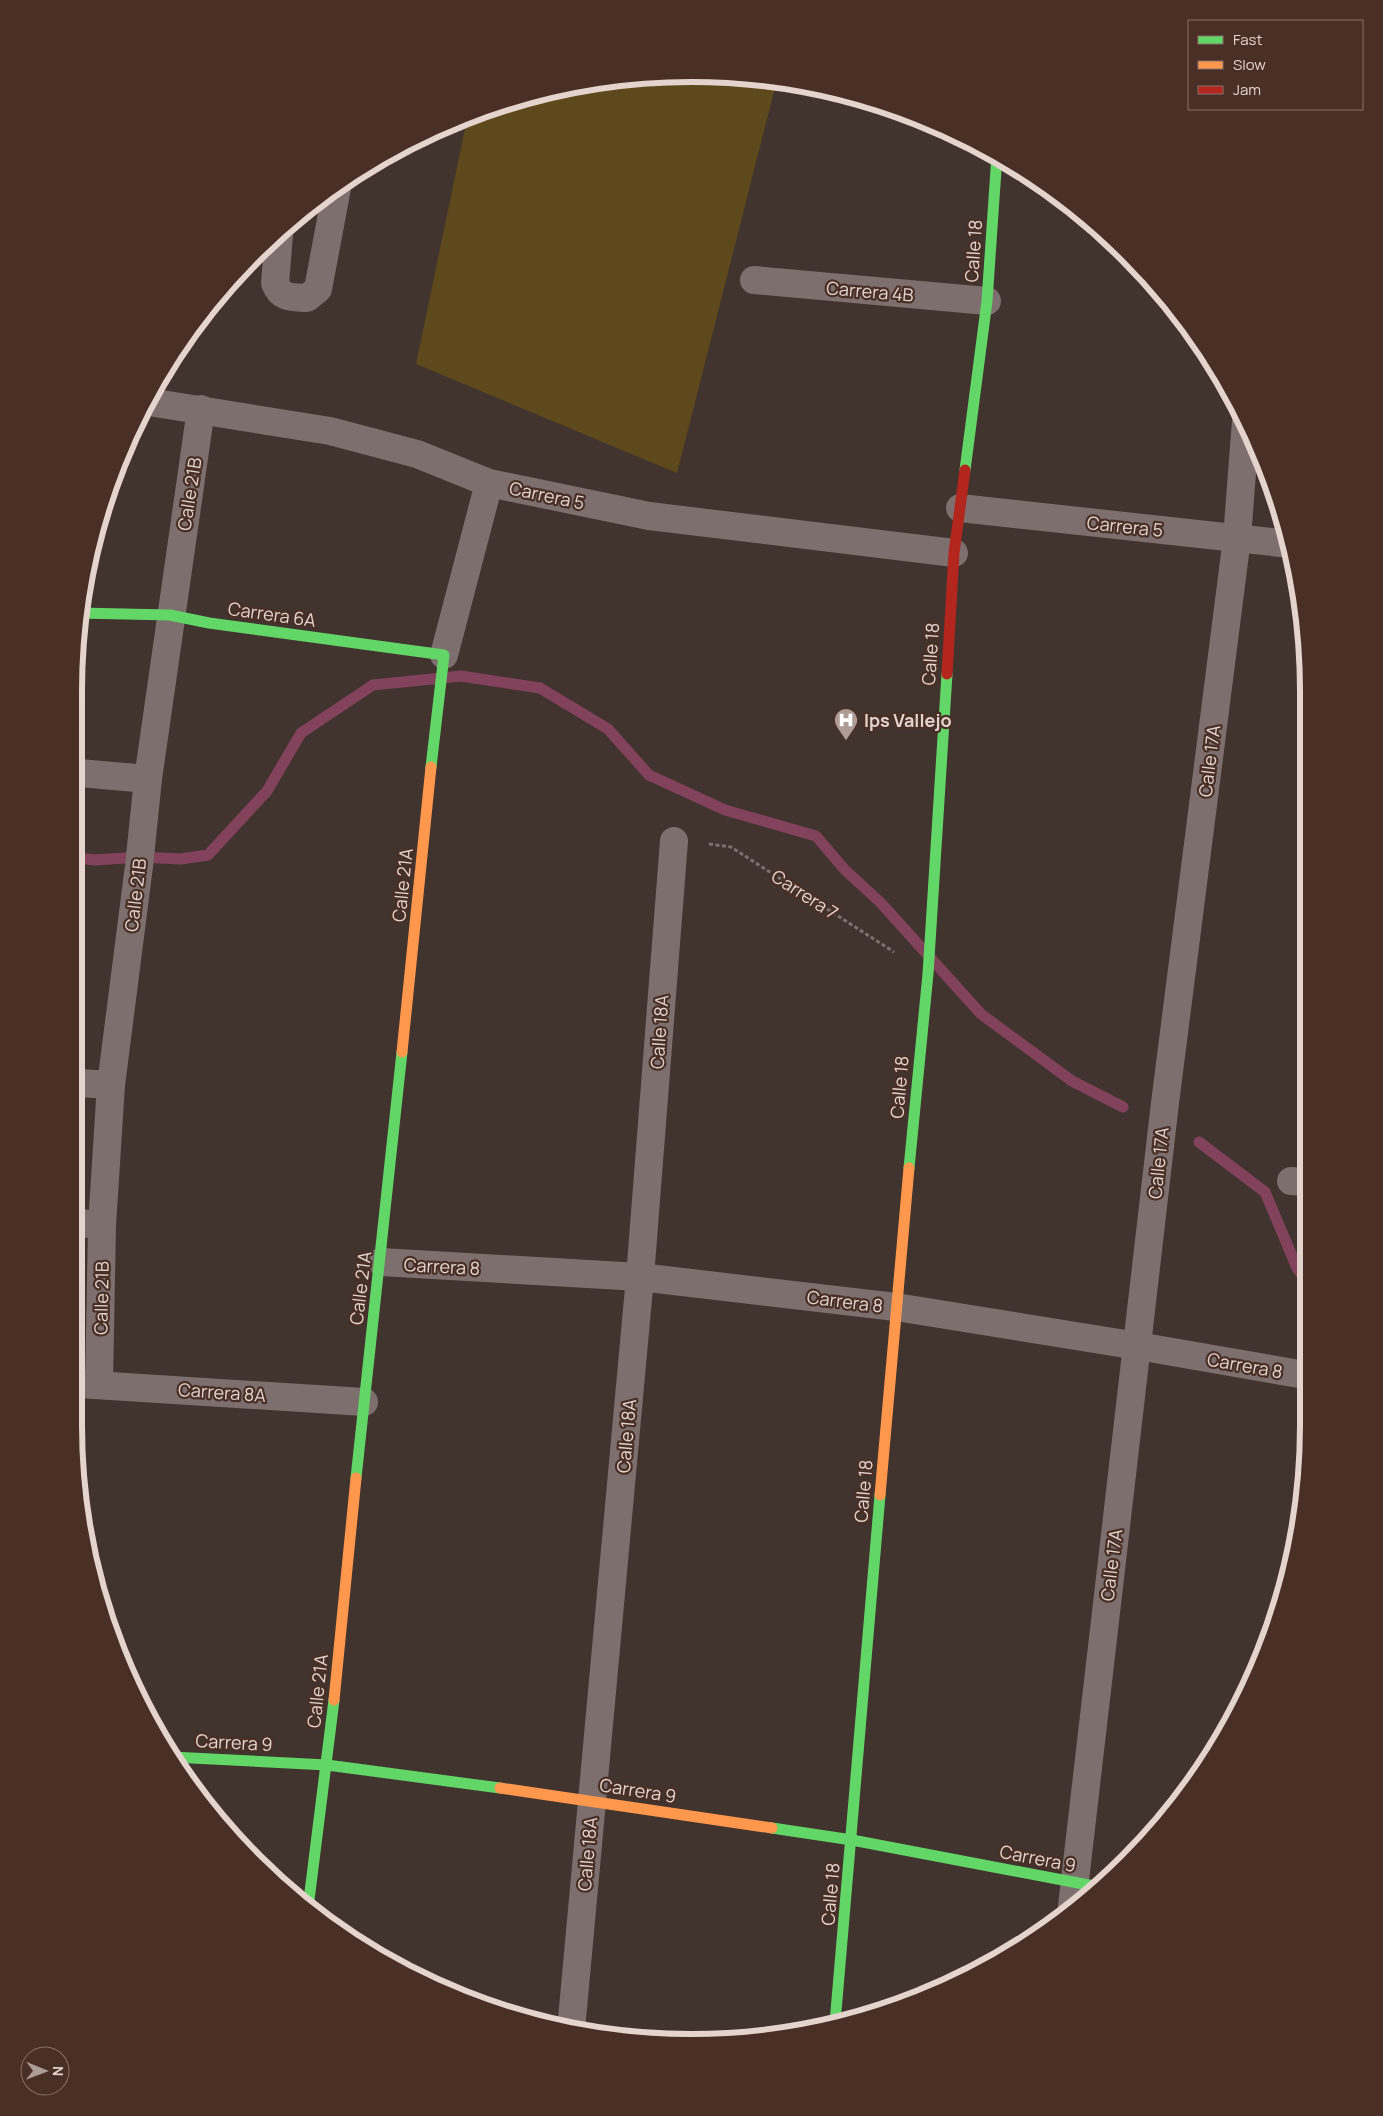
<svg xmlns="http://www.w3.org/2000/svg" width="1383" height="2116" viewBox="0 0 1383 2116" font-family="Manrope,sans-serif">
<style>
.green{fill:#5e491c}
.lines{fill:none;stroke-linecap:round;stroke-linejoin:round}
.stream{stroke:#83425b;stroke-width:11}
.path{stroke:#7c716f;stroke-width:3;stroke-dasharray:4 2.5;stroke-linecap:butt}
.street{stroke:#7c6f6e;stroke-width:28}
.fast{stroke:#63d668;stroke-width:11}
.slow{stroke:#ff974d;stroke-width:11}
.jam{stroke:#b3261e;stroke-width:11}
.labels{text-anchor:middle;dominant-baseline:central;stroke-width:4.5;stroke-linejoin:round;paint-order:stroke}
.street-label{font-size:18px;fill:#e5d4cd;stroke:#492f26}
.poi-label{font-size:18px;font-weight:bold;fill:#e5d4cd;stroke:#492f26;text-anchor:start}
.rim{fill:none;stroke:#e5d4cd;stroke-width:6}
</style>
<rect width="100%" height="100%" fill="#41332e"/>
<polygon class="green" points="651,75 777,80 677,473 416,364 467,119 531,95"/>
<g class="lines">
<g class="stream">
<polyline points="79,858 95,860 140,857 181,859 208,855 267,791 301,733 373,685 461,676 540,688 608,729 649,775 725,810 816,836 845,870 880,902 981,1014 1072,1081 1123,1107"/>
<polyline points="1199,1142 1265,1192 1297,1268 1305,1279"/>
</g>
<polyline class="path" points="709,844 731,847 894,952"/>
<g class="street">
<path d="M279 235 275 283C281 299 292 297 307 298L318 289 337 188"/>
<polyline points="754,280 987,301"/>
<polyline points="149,402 330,431 417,454 489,483 649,516 954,553"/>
<polyline points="960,508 1290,544"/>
<polyline points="444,655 489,483"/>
<polyline points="79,773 148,779"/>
<polyline points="79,1083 111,1085"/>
<polyline points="1291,1181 1305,1182"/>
<polyline points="79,1223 102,1225"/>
<polyline points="381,1262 640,1277 896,1307 1138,1346 1305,1375"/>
<polyline points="79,1384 364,1402"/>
<polyline points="99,1384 102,1225 111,1085 139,866 148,779 201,409"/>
<polyline points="1072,1906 1165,1103 1237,538 1246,421"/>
<polyline points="571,2030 640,1277 674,841"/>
</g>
<g class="fast">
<polyline points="965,470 987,301 997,155"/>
<polyline points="79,613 170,615 209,623 444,655 431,767"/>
<polyline points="909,1168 928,974 947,674"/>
<polyline points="356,1478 402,1052"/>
<polyline points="172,1757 327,1765 500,1788"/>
<polyline points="772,1828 852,1840 1094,1886"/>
<polyline points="308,1908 334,1700"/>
<polyline points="835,2023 880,1495"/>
</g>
<g class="slow">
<polyline points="402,1052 431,767"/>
<polyline points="880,1495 909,1168"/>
<polyline points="334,1700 356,1478"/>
<polyline points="500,1788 772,1828"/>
</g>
<polyline class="jam" points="947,674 954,553 965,470"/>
</g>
<defs>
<g id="hospital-pin" transform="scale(1.25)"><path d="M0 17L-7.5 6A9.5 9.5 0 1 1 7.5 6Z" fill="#ac9c95" stroke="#492f26"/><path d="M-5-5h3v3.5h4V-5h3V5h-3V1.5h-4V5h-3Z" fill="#fff"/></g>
</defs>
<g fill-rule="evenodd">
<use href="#hospital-pin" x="846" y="720"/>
</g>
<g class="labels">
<g class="street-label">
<text transform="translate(973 251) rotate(-86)">Calle 18</text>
<text transform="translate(870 291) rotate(5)">Carrera 4B</text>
<text transform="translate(189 494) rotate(-81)">Calle 21B</text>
<text transform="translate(547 495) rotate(12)">Carrera 5</text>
<text transform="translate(1125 526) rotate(6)">Carrera 5</text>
<text transform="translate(272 614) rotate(8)">Carrera 6A</text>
<text transform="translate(930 654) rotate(-86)">Calle 18</text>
<text transform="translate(1209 761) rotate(-83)">Calle 17A</text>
<text transform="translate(402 885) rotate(-84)">Calle 21A</text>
<text transform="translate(805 894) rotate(33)">Carrera 7</text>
<text transform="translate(135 895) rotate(-83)">Calle 21B</text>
<text transform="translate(659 1032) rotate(-86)">Calle 18A</text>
<text transform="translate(899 1087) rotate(-85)">Calle 18</text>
<text transform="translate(1158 1163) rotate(-84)">Calle 17A</text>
<text transform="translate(442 1266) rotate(3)">Carrera 8</text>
<text transform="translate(360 1288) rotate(-83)">Calle 21A</text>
<text transform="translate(101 1298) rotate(-89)">Calle 21B</text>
<text transform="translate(845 1301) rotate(7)">Carrera 8</text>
<text transform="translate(1245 1365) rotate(10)">Carrera 8</text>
<text transform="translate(222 1392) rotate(4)">Carrera 8A</text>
<text transform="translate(626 1436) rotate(-85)">Calle 18A</text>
<text transform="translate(863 1491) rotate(-85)">Calle 18</text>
<text transform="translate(1111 1565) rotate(-83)">Calle 17A</text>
<text transform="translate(317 1691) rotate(-84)">Calle 21A</text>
<text transform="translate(234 1742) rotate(3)">Carrera 9</text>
<text transform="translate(638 1790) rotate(9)">Carrera 9</text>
<text transform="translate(587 1854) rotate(-85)">Calle 18A</text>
<text transform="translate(1038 1858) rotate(11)">Carrera 9</text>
<text transform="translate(830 1894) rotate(-85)">Calle 18</text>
</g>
<g class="poi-label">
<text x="864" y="720">Ips Vallejo</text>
</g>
</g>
<path d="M0 0H1383V2116H0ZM691 82H691A609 609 0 0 1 1300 691V1425A609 609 0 0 1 691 2034H691A609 609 0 0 1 82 1425V691A609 609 0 0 1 691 82Z" fill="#492f26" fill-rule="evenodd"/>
<path class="rim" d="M691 82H691A609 609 0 0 1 1300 691V1425A609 609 0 0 1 691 2034H691A609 609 0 0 1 82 1425V691A609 609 0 0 1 691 82Z"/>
<rect x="1188" y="20" width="175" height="90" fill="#492f26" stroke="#877169"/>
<rect x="1198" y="36" width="25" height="8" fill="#63d668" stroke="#877169"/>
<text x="1233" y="45" font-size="15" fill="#e5d4cd">Fast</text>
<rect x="1198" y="61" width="25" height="8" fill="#ff974d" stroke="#877169"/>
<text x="1233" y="70" font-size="15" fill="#e5d4cd">Slow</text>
<rect x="1198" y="86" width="25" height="8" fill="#b3261e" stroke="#877169"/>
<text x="1233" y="95" font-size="15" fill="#e5d4cd">Jam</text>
<g transform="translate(45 2071) rotate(91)"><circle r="24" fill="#492f26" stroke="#877169"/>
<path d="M0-4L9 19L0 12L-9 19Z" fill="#ac9c95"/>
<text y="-8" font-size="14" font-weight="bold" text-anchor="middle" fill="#e5d4cd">N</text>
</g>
</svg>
